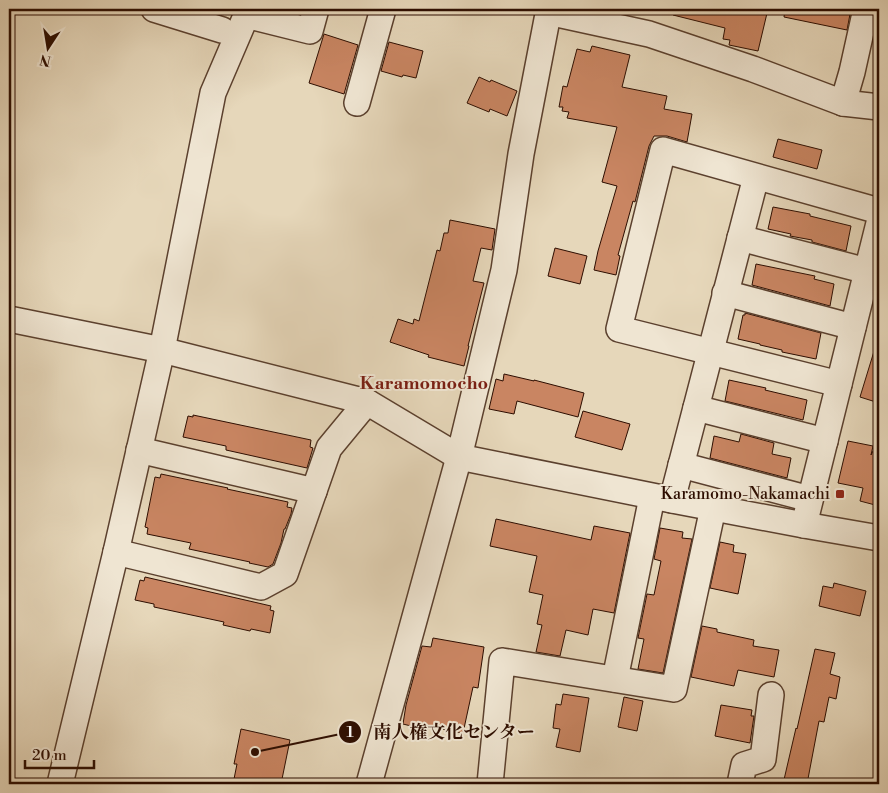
<svg xmlns="http://www.w3.org/2000/svg" width="888" height="793" viewBox="0 0 888 793" font-family="'Libre Bodoni','Noto Serif JP',serif">
<style>
.building{fill:#c98562;stroke:#2d0d00}
.lines{fill:none;stroke-linecap:round;stroke-linejoin:round}
.minor-casing{stroke:#5b402e;stroke-width:28}
.minor{stroke:#efe5d2;stroke-width:25}
.poi-dot{fill:#8f2418;stroke:#efe5d2;stroke-width:2}
.labels{text-anchor:middle;dominant-baseline:central;stroke-width:4;stroke-linejoin:round;paint-order:stroke}
.poi-label{font-size:16px;fill:#2d0d00;stroke:#efe5d2;text-anchor:end}
.neighbourhood-label{font-size:18px;font-weight:bold;fill:#7a1f14;stroke:#efe5d2}
.leader{fill:none;stroke:#2d0d00;stroke-width:2}
.callout-dot{fill:#2d0d00;stroke:#efe5d2;stroke-width:2}
.mark-label{font-size:15px;text-anchor:middle;font-weight:bold;fill:#fff}
.callout-label{font-size:18px;text-anchor:middle;font-weight:bold;fill:#2d0d00;stroke:#efe5d2;stroke-width:4;stroke-linejoin:round;paint-order:stroke}
</style>
<rect width="100%" height="100%" fill="#e6d7ba"/>
<filter id="stains"><feTurbulence type="fractalNoise" baseFrequency=".004" numOctaves="4"/><feColorMatrix values="0 0 0 0 .2 0 0 0 0 .09 0 0 0 0 .02 0 0 0 .5 -.17"/></filter>
<radialGradient id="worn" r=".72"><stop offset=".6" stop-color="#630" stop-opacity="0"/><stop offset="1" stop-color="#630" stop-opacity=".3"/></radialGradient>
<g class="building">
<polygon points="674,9 768,9 758,51 729,45 730,40 723,39 725,28 673,15"/>
<polygon points="785,9 851,9 847,30 784,17"/>
<polygon points="324,34 358,45 344,94 309,83"/>
<polygon points="389,42 423,51 416,78 403,75 402,77 381,71"/>
<polygon points="592,46 630,55 622,87 667,96 664,109 692,114 687,142 667,136 654,136 649,146 635,202 633,201 618,255 620,256 616,275 594,270 598,251 617,186 602,182 617,127 567,118 569,112 562,111 563,107 559,107 563,86 567,87 577,49 590,52"/>
<polygon points="479,77 490,82 491,80 517,91 507,116 490,109 489,112 467,103"/>
<polygon points="778,139 822,150 817,169 773,157"/>
<polygon points="773,207 810,214 810,216 851,226 846,251 812,242 812,240 790,236 791,234 768,229"/>
<polygon points="450,220 495,229 492,250 481,248 473,281 484,283 468,346 469,346 464,366 428,357 429,355 390,342 398,319 413,324 414,319 419,321 437,250 440,251 444,233 448,233"/>
<polygon points="555,248 587,256 580,284 548,276"/>
<polygon points="756,264 815,276 814,279 834,284 830,306 752,285"/>
<polygon points="745,313 821,333 816,359 782,352 782,350 760,345 760,344 738,339 743,315 745,315"/>
<polygon points="875,348 879,349 879,403 860,397"/>
<polygon points="504,374 534,381 534,380 584,393 578,417 517,401 514,414 489,409 496,379 503,381"/>
<polygon points="729,380 766,388 765,390 807,400 803,420 725,401"/>
<polygon points="583,411 630,424 622,450 575,437"/>
<polygon points="193,415 311,440 310,447 313,448 307,468 226,450 226,446 183,437 188,416 193,417"/>
<polygon points="741,434 774,443 772,454 791,458 787,478 710,458 714,436 739,442"/>
<polygon points="848,441 873,446 871,455 873,451 879,452 879,506 860,501 863,488 838,483"/>
<polygon points="161,474 228,488 227,489 288,502 287,507 292,508 291,514 285,529 284,529 281,543 273,564 268,567 249,563 250,562 189,549 191,543 147,534 148,528 145,527 155,477 160,478"/>
<polygon points="496,519 591,540 594,526 630,533 614,613 593,609 588,635 566,630 560,656 536,652 542,625 537,624 543,595 529,592 537,556 490,546"/>
<polygon points="660,528 683,532 682,538 692,539 663,673 638,669 644,639 638,638 647,594 654,595 661,561 654,559"/>
<polygon points="720,542 734,545 733,552 746,554 738,594 710,588"/>
<polygon points="145,577 271,606 270,610 274,611 270,633 251,629 250,631 223,625 224,622 154,607 154,604 135,600 140,580 144,581"/>
<polygon points="834,583 866,591 860,616 819,606 823,586 833,588"/>
<polygon points="702,626 717,629 717,632 754,640 753,646 779,650 774,677 738,670 734,686 691,677"/>
<polygon points="433,638 484,647 478,688 473,687 463,733 424,726 423,729 403,724 406,705 422,646 431,647"/>
<polygon points="815,649 835,653 830,674 840,677 836,699 829,697 824,722 819,721 807,784 783,784 796,728 797,729"/>
<polygon points="563,694 589,698 580,752 556,747 560,729 553,728 556,704 561,705"/>
<polygon points="624,697 643,701 637,731 618,727"/>
<polygon points="721,705 752,710 751,716 754,716 750,743 715,736"/>
<polygon points="241,729 290,740 281,784 233,784 237,764 234,764"/>
</g>
<g class="lines">
<g class="minor-casing">
<g id="minor">
<polyline points="154,9 222,30"/>
<polyline points="548,12 649,34 753,69 843,103 879,107"/>
<polyline points="246,15 310,31 316,9"/>
<polyline points="357,103 383,9"/>
<polyline points="843,103 852,72 866,9"/>
<polyline points="740,238 867,271"/>
<polyline points="725,293 853,327"/>
<polyline points="9,319 162,350 367,402 459,457 672,500 804,525 879,538"/>
<polyline points="839,384 619,329 663,150 879,211"/>
<polyline points="696,408 825,441"/>
<polyline points="139,450 314,491"/>
<polyline points="681,465 810,499"/>
<polyline points="672,500 756,177"/>
<polyline points="804,525 879,223"/>
<polyline points="116,552 261,587 285,574 329,448 367,402"/>
<polyline points="615,679 652,497"/>
<polyline points="60,784 116,552 162,350 213,93 249,9"/>
<polyline points="369,784 459,457 504,270 521,154 549,9"/>
<polyline points="490,784 502,661 674,689 713,508"/>
<polyline points="740,784 744,765 763,759 771,695"/>
</g>
</g>
<use href="#minor" class="minor"/>
</g>
<rect class="poi-dot" x="835" y="489" width="10" height="10" rx="2.5"/>
<g class="labels">
<g class="poi-label">
<text x="830" y="494">Karamomo-Nakamachi</text>
</g>
<g class="neighbourhood-label">
<text x="424" y="383">Karamomocho</text>
</g>
</g>
<path class="leader" d="M255 752L350 732"/>
<g class="callout-dot">
<circle cx="255" cy="752" r="5"/>
<circle cx="350" cy="732" r="12"/>
</g>
<g class="mark-label">
<text x="350" y="737">1</text>
</g>
<g class="callout-label">
<text x="454" y="738">南人権文化センター</text>
</g>
<rect width="888" height="793" fill="none" stroke="#e6d7ba" stroke-width="30"/>
<rect x="10" y="10" width="868" height="773" fill="none" stroke="#2d0d00" stroke-width="2.5"/>
<rect x="15" y="15" width="858" height="763" fill="none" stroke="#2d0d00"/>
<g transform="translate(48 48) rotate(192)" stroke="#efe5d2" stroke-width="4" paint-order="stroke">
<path d="M0-4L9 19L0 12L-9 19Z" fill="#2d0d00"/>
<text y="-8" font-size="14" font-weight="bold" text-anchor="middle" fill="#2d0d00">N</text>
</g>
<path d="M25 760v8h69v-8" fill="none" stroke="#2d0d00" stroke-width="2.5"/>
<text x="32" y="760" font-size="15" fill="#2d0d00" stroke="#efe5d2" stroke-width="4" paint-order="stroke">20 m</text>
<rect width="100%" height="100%" filter="url(#stains)"/>
<rect width="100%" height="100%" fill="url(#worn)"/>
</svg>
